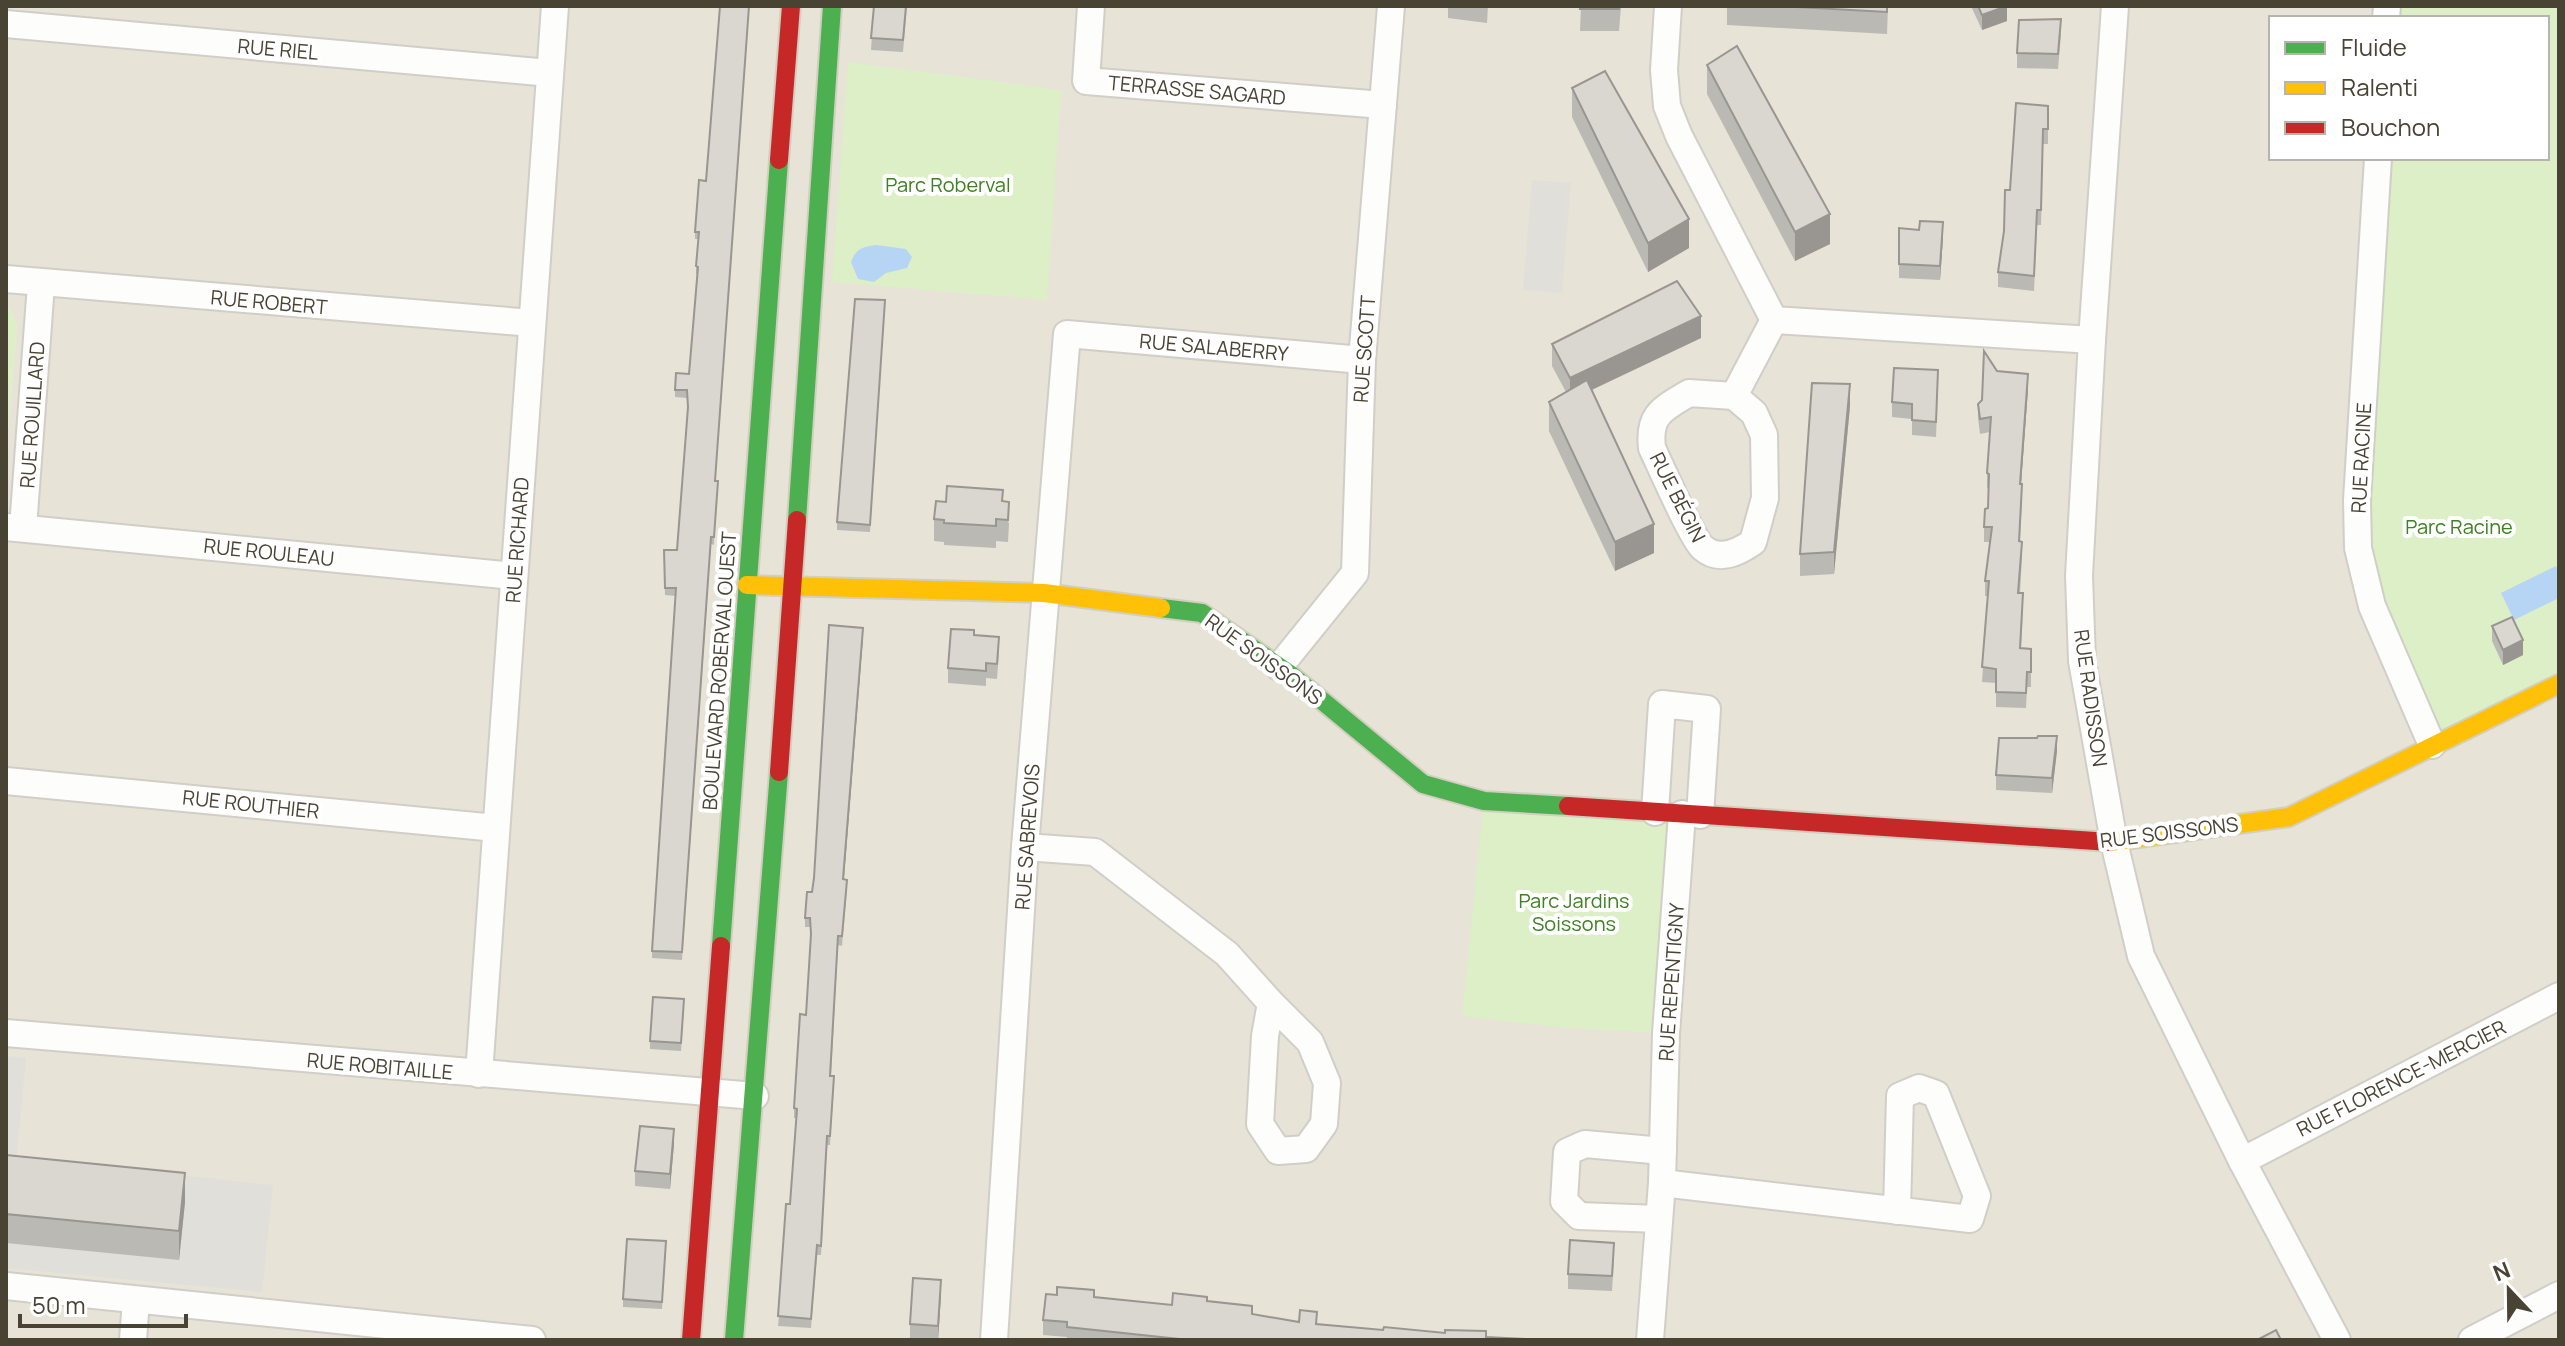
<svg xmlns="http://www.w3.org/2000/svg" width="2565" height="1346" viewBox="0 0 2565 1346" font-family="Manrope,sans-serif">
<style>
.residential{fill:#e7e3d7}
.green{fill:#dcefc7}
.parking{fill:#e1dfd9}
.water{fill:#b6d5f4}
.lines{fill:none;stroke-linecap:round;stroke-linejoin:round}
.street-casing{stroke:#d0cec7;stroke-width:30}
.fast-casing{stroke:#d2cec0;stroke-width:22}
.slow-casing{stroke:#d2cec0;stroke-width:22}
.jam-casing{stroke:#d2cec0;stroke-width:22}
.street{stroke:#fdfdfc;stroke-width:26}
.fast{stroke:#4caf50;stroke-width:18}
.slow{stroke:#ffc107;stroke-width:18}
.jam{stroke:#c62828;stroke-width:18}
.wall{fill:#bbb9b3}
.shaded-wall{fill:#999692}
.building{fill:#dad7d0;stroke:#999692;stroke-width:2}
.labels{text-anchor:middle;dominant-baseline:central;stroke-width:8;stroke-linejoin:round;paint-order:stroke}
.street-label{font-size:20px;fill:#494334;stroke:#fff}
.park-label{font-size:20px;fill:#3d8121;stroke:#fff}
</style>
<rect width="100%" height="100%" fill="#f2f0ea"/>
<polygon class="residential" points="6,6 2387,6 2386,18 2271,18 2271,158 2378,158 2559,684 2559,1340 6,1340 6,453 17,325 10,309 6,306"/>
<g class="green">
<polygon points="2387,6 2559,6 2559,684 2432,745 2358,548 2378,158 2547,158 2547,18 2386,18"/>
<polygon points="848,62 1061,90 1047,300 832,282"/>
<polygon points="6,306 10,308 17,325 6,453"/>
<polygon points="1484,801 1682,814 1666,1033 1567,1028 1462,1016"/>
</g>
<g class="parking">
<polygon points="1532,180 1571,183 1562,293 1523,290"/>
<polygon points="6,1056 26,1058 14,1185 6,1184"/>
<polygon points="186,1176 273,1185 262,1292 6,1268 6,1243 179,1260"/>
</g>
<g class="water">
<path d="M876 245 906 249 912 257 907 268 886 273 874 282 858 279 851 262C856 248 863 247 876 245Z"/>
<polygon points="2556,566 2559,573 2559,598 2514,620 2501,593"/>
</g>
<g class="lines">
<g class="street-casing">
<g id="street">
<polyline points="1091,6 1086,81 1383,105"/>
<polyline points="1668,6 1664,70 1667,106 1679,136 1774,320 2092,340"/>
<polyline points="2115,6 2092,340 2079,576 2082,661 2114,842 2141,956 2242,1161 2337,1340"/>
<polyline points="2386,18 2387,6"/>
<polyline points="6,24 550,73"/>
<polyline points="2378,158 2357,500 2358,548 2372,606 2432,745"/>
<polyline points="6,279 532,323"/>
<path d="M1689 393 1734 396 1754 413 1764 435 1765 498 1753 542C1739 552 1719 562 1703 548 1693 540 1660 465 1652 448 1648 414 1663 409 1689 393Z"/>
<polyline points="1734,396 1774,320"/>
<polyline points="6,527 514,576"/>
<polyline points="23,528 41,284"/>
<polyline points="1279,667 1355,573 1362,360 1391,6"/>
<polyline points="6,781 496,828"/>
<polyline points="1655,812 1662,704 1707,709 1700,815"/>
<polyline points="1025,847 1095,852 1227,954 1271,1003 1310,1042 1327,1083 1324,1124 1306,1149 1278,1151 1260,1124 1265,1036 1271,1003"/>
<polyline points="6,1033 755,1096"/>
<polyline points="479,1074 555,6"/>
<polyline points="2242,1161 2559,996"/>
<polyline points="1662,1183 1970,1219 1977,1196 1936,1094 1919,1088 1900,1096 1897,1211"/>
<polyline points="1659,1219 1579,1216 1564,1201 1567,1152 1585,1144 1663,1151"/>
<polyline points="6,1286 532,1340"/>
<polyline points="133,1340 136,1300"/>
<polyline points="994,1340 1025,847 1067,334 1362,360"/>
<polyline points="1650,1340 1662,1183 1666,1033 1682,814"/>
<polyline points="2472,1340 2559,1295"/>
</g>
</g>
<g class="fast-casing">
<g id="fast">
<polyline points="797,520 832,6"/>
<polyline points="1161,608 1202,613 1291,675 1423,784 1484,801 1568,806"/>
<polyline points="721,946 779,160"/>
<polyline points="734,1340 779,772"/>
</g>
</g>
<g class="slow-casing">
<g id="slow">
<polyline points="747,585 1044,593 1161,608"/>
<polyline points="2110,842 2289,817 2559,684"/>
</g>
</g>
<g class="jam-casing">
<g id="jam">
<polyline points="779,160 791,6"/>
<polyline points="779,772 797,520"/>
<polyline points="1568,806 2110,842"/>
<polyline points="691,1340 721,946"/>
</g>
</g>
<use href="#street" class="street"/>
<use href="#fast" class="fast"/>
<use href="#slow" class="slow"/>
<use href="#jam" class="jam"/>
</g>
<g class="wall">
<polygon points="874,6 907,6 903,52 871,50"/>
<polygon points="1448,6 1488,6 1487,23 1448,18"/>
<polygon points="1581,6 1621,6 1619,31 1580,31"/>
<polygon points="1727,6 1888,6 1887,34 1727,25"/>
<polygon points="1971,6 2007,6 2007,21 1982,30"/>
<polygon points="2061,34 2058,69 2017,68 2017,53"/>
<polygon points="1707,65 1830,244 1795,261 1707,94"/>
<polygon points="1572,88 1689,248 1648,272 1572,117"/>
<polygon points="2048,106 2048,144 2043,144 2041,225 2037,225 2034,291 1998,287 1998,272 2010,190"/>
<polygon points="699,180 716,481 714,545 711,544 682,960 652,958 652,951 676,596 665,595 664,550 677,550 688,410 687,398 675,397 675,390 689,374 698,274 696,274 696,266 698,239 695,239 695,232"/>
<polygon points="1899,228 1943,237 1940,280 1899,278"/>
<polygon points="885,300 870,532 837,530 837,522"/>
<polygon points="1701,338 1592,390 1654,553 1615,571 1549,431 1549,402 1566,392 1552,366 1552,344"/>
<polygon points="1997,371 2028,389 2021,484 2022,499 2020,542 2022,557 2020,593 2023,608 2021,648 2031,672 2031,687 2027,687 2026,708 1996,707 1996,683 1982,682 1988,596 1985,596 1985,581 1990,542 1984,542 1984,527 1988,508 1989,488 1987,488 1987,473 1990,432 1980,434 1978,418 1978,404 1982,400"/>
<polygon points="1938,385 1936,437 1912,435 1912,419 1892,417 1892,402"/>
<polygon points="1850,406 1834,574 1800,576 1800,554"/>
<polygon points="1003,501 1009,524 1008,542 996,541 996,548 944,545 944,542 934,541 934,519 946,502"/>
<polygon points="2492,626 2523,655 2503,665 2492,641"/>
<polygon points="974,636 999,652 997,679 986,678 986,686 948,683 948,668"/>
<polygon points="863,637 844,879 847,889 842,946 838,945 831,1076 834,1085 830,1145 827,1145 821,1255 817,1255 811,1328 778,1326 790,1204 797,1118 794,1118 794,1108 806,1015 811,939 810,927 805,927 805,918 812,892"/>
<polygon points="2057,751 2052,793 1996,790 1996,775"/>
<polygon points="684,1006 681,1051 650,1049 650,1041"/>
<polygon points="674,1144 670,1189 635,1186 635,1171"/>
<polygon points="6,1155 185,1202 179,1260 6,1243"/>
<polygon points="666,1241 662,1309 623,1307 623,1299"/>
<polygon points="1614,1258 1612,1291 1568,1289 1568,1274"/>
<polygon points="941,1295 938,1340 910,1339 910,1324"/>
<polygon points="1057,1295 1172,1305 1207,1301 1252,1314 1299,1322 1383,1330 1544,1340 1067,1340 1067,1337 1043,1335 1043,1320"/>
</g>
<g class="shaded-wall">
<polygon points="2007,6 2007,21 1982,30 1982,15"/>
<polygon points="1830,214 1830,244 1795,261 1795,232"/>
<polygon points="1689,219 1689,248 1648,272 1648,243"/>
<polygon points="1943,222 1943,237 1940,280 1940,266"/>
<polygon points="1701,316 1701,338 1570,400 1570,378"/>
<polygon points="2028,374 2028,389 2020,498 2020,484"/>
<polygon points="1850,384 1850,406 1834,574 1834,552"/>
<polygon points="1654,524 1654,553 1615,571 1615,542"/>
<polygon points="863,628 863,637 843,889 843,879"/>
<polygon points="2523,640 2523,655 2503,665 2503,650"/>
<polygon points="2057,736 2057,751 2052,793 2052,778"/>
<polygon points="674,1129 674,1144 670,1189 670,1174"/>
<polygon points="185,1173 185,1202 179,1260 179,1231"/>
<polygon points="941,1280 941,1295 938,1340 938,1326"/>
</g>
<g class="building">
<polygon points="720,6 749,6 715,481 718,481 714,537 711,537 682,952 652,951 676,588 665,588 664,550 677,550 688,407 687,390 675,390 676,373 689,374 698,267 696,266 699,232 695,232 699,180 706,181"/>
<polygon points="874,6 906,6 903,40 871,38"/>
<polygon points="1581,6 1619,6 1619,9 1580,9"/>
<polygon points="1778,6 1887,6 1887,12"/>
<polygon points="1978,6 2007,6 1982,15"/>
<polygon points="2061,19 2058,54 2017,53 2019,20"/>
<polygon points="1737,46 1830,214 1795,232 1707,65"/>
<polygon points="1605,71 1689,219 1648,243 1572,88"/>
<polygon points="2016,103 2048,106 2048,129 2043,129 2041,210 2037,210 2034,276 1998,272 2004,231 2005,190 2010,190"/>
<polygon points="1920,221 1943,222 1940,266 1899,264 1899,228 1919,230"/>
<polygon points="1677,281 1701,316 1570,378 1552,344"/>
<polygon points="855,299 885,300 870,525 837,522"/>
<polygon points="1984,351 1997,371 2028,374 2020,484 2022,484 2019,541 2022,542 2018,593 2023,593 2020,648 2031,649 2031,672 2027,672 2026,693 1996,692 1996,669 1982,667 1989,581 1985,581 1992,527 1984,527 1985,509 1988,508 1989,474 1987,473 1991,417 1980,419 1978,404 1982,400"/>
<polygon points="1894,368 1938,370 1936,422 1912,420 1912,404 1892,402"/>
<polygon points="1587,380 1654,524 1615,542 1549,402"/>
<polygon points="1812,383 1850,384 1834,552 1800,554"/>
<polygon points="947,486 1003,490 1002,501 1009,502 1008,520 996,519 996,526 944,523 944,520 934,519 936,501 946,502"/>
<polygon points="2512,617 2523,640 2503,650 2492,626"/>
<polygon points="829,625 863,628 843,879 847,880 842,936 838,936 830,1076 834,1076 830,1136 827,1136 821,1246 817,1245 811,1319 778,1316 786,1204 790,1204 797,1109 794,1108 800,1014 806,1015 811,934 810,918 805,918 807,892 812,892 814,878"/>
<polygon points="951,629 974,630 974,635 999,637 997,664 986,663 986,671 948,668"/>
<polygon points="2038,736 2057,736 2052,778 1996,775 1999,738 2037,738"/>
<polygon points="653,997 684,999 681,1043 650,1041"/>
<polygon points="640,1126 674,1129 670,1174 635,1171"/>
<polygon points="6,1155 185,1173 179,1231 6,1214"/>
<polygon points="627,1239 666,1241 662,1302 623,1299"/>
<polygon points="1570,1240 1614,1243 1612,1276 1568,1274"/>
<polygon points="913,1278 941,1280 938,1326 910,1324"/>
<polygon points="1057,1287 1094,1290 1094,1297 1172,1305 1173,1293 1207,1297 1207,1301 1252,1306 1252,1314 1299,1322 1300,1310 1317,1312 1316,1324 1383,1330 1384,1327 1445,1333 1445,1330 1486,1331 1486,1337 1544,1340 1246,1340 1236,1339 1236,1340 1189,1340 1067,1327 1067,1322 1043,1320 1046,1294 1057,1295"/>
<polygon points="2276,1330 2281,1340 2257,1340"/>
</g>
<g class="labels">
<g class="street-label">
<text transform="translate(278 49) rotate(5)">RUE RIEL</text>
<text transform="translate(1197 90) rotate(5)">TERRASSE SAGARD</text>
<text transform="translate(269 302) rotate(5)">RUE ROBERT</text>
<text transform="translate(1214 347) rotate(5)">RUE SALABERRY</text>
<text transform="translate(1364 349) rotate(-86)">RUE SCOTT</text>
<text transform="translate(32 415) rotate(-86)">RUE ROUILLARD</text>
<text transform="translate(2361 458) rotate(-87)">RUE RACINE</text>
<text transform="translate(1678 497) rotate(63)">RUE BÉGIN</text>
<text transform="translate(517 540) rotate(-86)">RUE RICHARD</text>
<text transform="translate(269 552) rotate(6)">RUE ROULEAU</text>
<text transform="translate(1264 659) rotate(36)">RUE SOISSONS</text>
<text transform="translate(719 671) rotate(-86)">BOULEVARD ROBERVAL OUEST</text>
<text transform="translate(2091 698) rotate(82)">RUE RADISSON</text>
<text transform="translate(251 804) rotate(6)">RUE ROUTHIER</text>
<text transform="translate(2169 832) rotate(-7)">RUE SOISSONS</text>
<text transform="translate(1027 837) rotate(-86)">RUE SABREVOIS</text>
<text transform="translate(1671 982) rotate(-86)">RUE REPENTIGNY</text>
<text transform="translate(380 1066) rotate(5)">RUE ROBITAILLE</text>
<text transform="translate(2401 1078) rotate(-27)">RUE FLORENCE-MERCIER</text>
</g>
<g class="park-label">
<text x="948" y="184">Parc Roberval</text>
<text x="2459" y="526">Parc Racine</text>
<text x="1574" y="900">Parc Jardins<tspan x="1574" dy="23">Soissons</tspan></text>
</g>
</g>
<rect width="2565" height="1346" fill="none" stroke="#494334" stroke-width="16"/>
<rect x="2269" y="16" width="280" height="144" fill="#ffffff" stroke="#b6b4ae" stroke-width="2"/>
<rect x="2285" y="42" width="40" height="12" fill="#4caf50" stroke="#b6b4ae" stroke-width="2"/>
<text x="2341" y="56" font-size="24" fill="#494334">Fluide</text>
<rect x="2285" y="82" width="40" height="12" fill="#ffc107" stroke="#b6b4ae" stroke-width="2"/>
<text x="2341" y="96" font-size="24" fill="#494334">Ralenti</text>
<rect x="2285" y="122" width="40" height="12" fill="#c62828" stroke="#b6b4ae" stroke-width="2"/>
<text x="2341" y="136" font-size="24" fill="#494334">Bouchon</text>
<g transform="translate(2509 1290) rotate(338)" stroke="#ffffff" stroke-width="6" paint-order="stroke">
<path d="M0-6L14 30L0 20L-14 30Z" fill="#494334"/>
<text y="-12" font-size="22" font-weight="bold" text-anchor="middle" fill="#494334">N</text>
</g>
<path d="M20 1314v12h166v-12" fill="none" stroke="#494334" stroke-width="4"/>
<text x="32" y="1314" font-size="24" fill="#494334" stroke="#ffffff" stroke-width="6" paint-order="stroke">50 m</text>
</svg>
